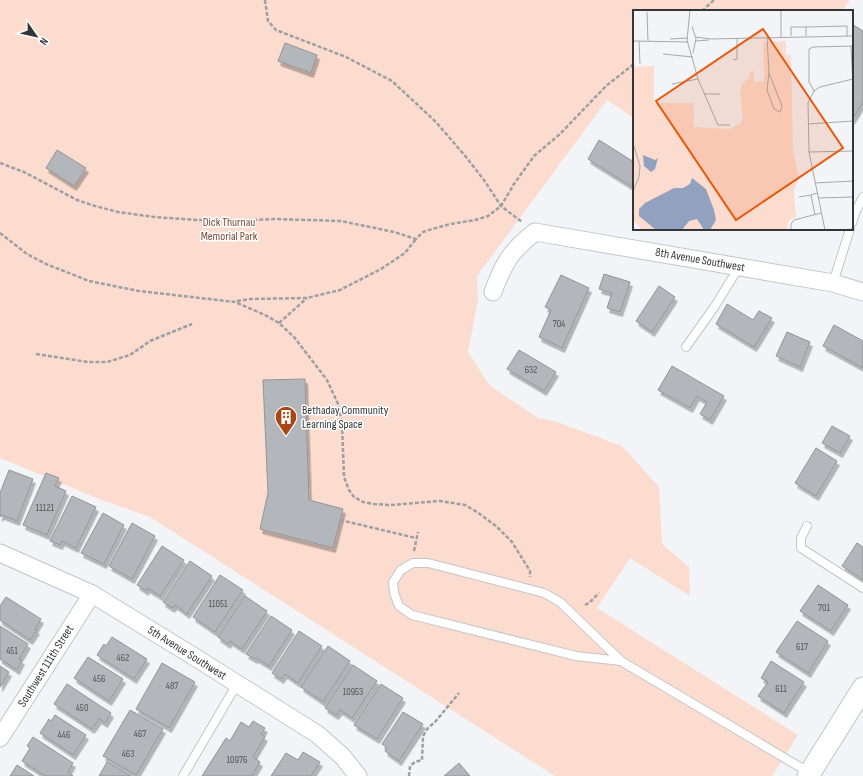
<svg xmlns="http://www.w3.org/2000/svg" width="863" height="776" viewBox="0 0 863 776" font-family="'Sofia Sans Condensed',sans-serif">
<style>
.green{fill:#fbdccf}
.building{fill:#b3b6ba;stroke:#929498;filter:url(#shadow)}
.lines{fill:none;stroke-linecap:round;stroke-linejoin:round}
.service-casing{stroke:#c3c5c9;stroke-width:10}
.minor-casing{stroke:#c3c5c9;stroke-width:19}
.tertiary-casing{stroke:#c3c5c9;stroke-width:23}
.path{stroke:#9d9fa2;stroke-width:2.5;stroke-dasharray:4 2;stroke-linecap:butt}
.service{stroke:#fff;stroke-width:8}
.minor{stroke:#fff;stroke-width:17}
.tertiary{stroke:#fff;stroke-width:21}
.labels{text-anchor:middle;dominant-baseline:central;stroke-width:3;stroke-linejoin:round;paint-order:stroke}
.number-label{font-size:10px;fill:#545557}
.park-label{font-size:12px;fill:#7b4833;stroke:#fff}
.street-label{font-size:12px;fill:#343536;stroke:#fff}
.poi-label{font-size:12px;fill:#343536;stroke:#fff;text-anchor:start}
.inset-road{fill:none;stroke:#a6a8aa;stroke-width:1}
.view{fill:#e8590c;fill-opacity:0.15;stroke:#e8590c;stroke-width:2}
.inset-edge{fill:none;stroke:#343536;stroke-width:2}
</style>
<defs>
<filter id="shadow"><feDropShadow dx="2.5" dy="4.5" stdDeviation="0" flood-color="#0004"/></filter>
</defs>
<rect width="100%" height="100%" fill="#f2f4f8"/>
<polygon class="green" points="0,0 850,0 842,11 634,11 634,118 607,100 477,276 478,300 468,352 489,385 538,418 554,421 622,446 659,487 662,544 689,567 690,596 630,558 597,608 798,735 772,776 555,776 150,517 102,500 0,458"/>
<g class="building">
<polygon points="852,24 863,31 863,102 852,120"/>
<polygon points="285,43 317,55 311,73 278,61"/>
<polygon points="599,140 634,162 634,188 588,159"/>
<polygon points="57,150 86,168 74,186 46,168"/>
<polygon points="604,274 630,282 620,312 607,308 612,293 599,289"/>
<polygon points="561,275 589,288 562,348 539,337 551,310 545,307"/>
<polygon points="659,286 675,297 652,332 636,321"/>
<polygon points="727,304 753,320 759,311 772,318 754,347 716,324"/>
<polygon points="834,325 863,341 863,368 823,346"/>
<polygon points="787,332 810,342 800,367 776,356"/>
<polygon points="519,350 556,372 544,391 507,369"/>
<polygon points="672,366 724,396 710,420 700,414 707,402 697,396 690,408 658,390"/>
<polygon points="305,379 309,500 343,509 333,548 260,529 268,493 263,380"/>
<polygon points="832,426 850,436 840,453 822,443"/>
<polygon points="816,448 837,461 816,496 795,483"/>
<polygon points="9,470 33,479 17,521 2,515 0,517 0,493"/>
<polygon points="46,473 59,478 55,486 66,491 47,535 23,525"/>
<polygon points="72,496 96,507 76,548 62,541 60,545 50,541"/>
<polygon points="103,513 124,525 104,564 81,553"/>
<polygon points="132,523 155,536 132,579 109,566"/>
<polygon points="857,543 863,547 863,580 842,566"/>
<polygon points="162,546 184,560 160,596 147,588 146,591 137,585"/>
<polygon points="190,561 212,576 187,614 175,605 172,608 163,602"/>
<polygon points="220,575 243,590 215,632 193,617"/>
<polygon points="818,585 848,605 831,631 800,611"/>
<polygon points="245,596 267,611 242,649 230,641 228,644 218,637"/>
<polygon points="6,597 41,619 35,629 37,630 30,640 0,620 0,606"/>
<polygon points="271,616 292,630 269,666 256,658 255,659 246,654"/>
<polygon points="797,621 828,641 808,673 776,652"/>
<polygon points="0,626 28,644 19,659 22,660 17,670 0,659"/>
<polygon points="299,631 322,646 298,683 285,674 281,679 272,673"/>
<polygon points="112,637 147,659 134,679 97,655 104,644 106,646"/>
<polygon points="328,646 350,661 323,702 301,687"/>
<polygon points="88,657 123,679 109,701 74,678"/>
<polygon points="771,661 804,682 784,713 758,696 768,682 761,678"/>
<polygon points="162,663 195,682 169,728 136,709"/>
<polygon points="353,665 377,681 352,718 340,710 336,715 325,708"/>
<polygon points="0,666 9,672 0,687"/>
<polygon points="67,684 111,713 105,723 99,719 92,729 54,704"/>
<polygon points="381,684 403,698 377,739 354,725"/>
<polygon points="130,710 163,729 136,775 103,756"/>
<polygon points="403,712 423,724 399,761 385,751 387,748 382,744"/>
<polygon points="55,715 86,735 73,755 40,733 49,719 51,721"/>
<polygon points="253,721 265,728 261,734 265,737 253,757 260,762 252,776 202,776 226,738 230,741 241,722 249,727"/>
<polygon points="33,737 73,763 68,772 73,776 45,776 22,761 30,748 27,746"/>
<polygon points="303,752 320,762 311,776 271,776 286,753 298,760"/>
<polygon points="107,762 131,776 99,776"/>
<polygon points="459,763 470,776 444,776"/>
<polygon points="17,765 34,776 10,776"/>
</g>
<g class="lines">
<g class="service-casing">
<g id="service">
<polyline points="852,223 856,211 863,197"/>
<polyline points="833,283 850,229"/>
<polyline points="686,347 715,306 739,267"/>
<polyline points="807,526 801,538 801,548 863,588"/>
<polyline points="621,661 576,656 412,615 399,606 394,593 393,582 401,570 413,563 428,563 544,593 560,602 621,661 810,773"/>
<polyline points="183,776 237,684"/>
</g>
</g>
<g class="minor-casing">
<g id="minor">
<path d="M493 292C504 262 511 251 535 232L833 283 863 292"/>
<polyline points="0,553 92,594 193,656 317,734 342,756 358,776"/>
<polyline points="0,738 92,594"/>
</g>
</g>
<g class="tertiary-casing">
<polyline id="tertiary" points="808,776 863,688"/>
</g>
<g class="path">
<polyline points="265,0 268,21 276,30 346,57 392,81 436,122 466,157 484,180 501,206 522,222"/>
<polyline points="702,11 714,0"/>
<polyline points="0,163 24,172 77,200 95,206 118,212 154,217 198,220 229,221 274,219 341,221 394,232 416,239 423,232 432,229 451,224 475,220 488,216 501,206 514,184 534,156 560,134 606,86 634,64"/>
<polyline points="0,233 27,254 46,264 89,281 139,291 235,302 265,315 279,323 294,337 327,380 339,406 342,424 344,477 349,490 354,497 363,502 374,504 391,505 440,501 465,505 477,512 496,526 512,542 530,571 530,577"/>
<polyline points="237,301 251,299 307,298 340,290 381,269 405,253 416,239"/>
<polyline points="279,323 307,298"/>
<polyline points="36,354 88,362 107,362 130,355 150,341 192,324"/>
<polyline points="340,520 416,538"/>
<polyline points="414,551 418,532"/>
<polyline points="585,605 589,603 599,593"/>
<polyline points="409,776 410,766 415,762 422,760 423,736 428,728 435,722 459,693"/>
</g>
<use href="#service" class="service"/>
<use href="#minor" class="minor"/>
<use href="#tertiary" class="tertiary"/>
</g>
<defs>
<g id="building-pin" transform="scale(1.15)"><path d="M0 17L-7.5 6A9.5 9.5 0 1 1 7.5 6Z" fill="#aa4515" stroke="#fff"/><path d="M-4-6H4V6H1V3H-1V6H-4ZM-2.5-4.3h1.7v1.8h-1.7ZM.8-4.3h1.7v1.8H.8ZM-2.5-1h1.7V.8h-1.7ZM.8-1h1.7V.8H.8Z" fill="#fff"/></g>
</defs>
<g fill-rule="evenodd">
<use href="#building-pin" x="286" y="417"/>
</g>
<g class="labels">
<g class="number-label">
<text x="559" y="324">704</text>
<text x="531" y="370">632</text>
<text x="45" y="508">11121</text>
<text x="218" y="604">11051</text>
<text x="824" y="608">701</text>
<text x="802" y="647">617</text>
<text x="12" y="651">451</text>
<text x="123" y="658">462</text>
<text x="99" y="679">456</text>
<text x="172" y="686">487</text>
<text x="781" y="689">611</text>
<text x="353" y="692">10953</text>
<text x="82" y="708">450</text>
<text x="140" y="734">467</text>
<text x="64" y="735">446</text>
<text x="128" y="754">463</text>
<text x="237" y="760">10976</text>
</g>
<g class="park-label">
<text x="229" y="222">Dick Thurnau<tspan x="229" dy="14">Memorial Park</tspan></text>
</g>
<g class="street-label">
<text transform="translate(700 260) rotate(10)">8th Avenue Southwest</text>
<text transform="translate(187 653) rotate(32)">5th Avenue Southwest</text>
<text transform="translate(46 666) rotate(-58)">Southwest 111th Street</text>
</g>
<g class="poi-label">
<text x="302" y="410">Bethaday Community<tspan x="302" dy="14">Learning Space</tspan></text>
</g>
</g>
<g transform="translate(633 10)">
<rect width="220" height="220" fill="#f2f4f8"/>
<path d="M153 31V45H158L160 141 166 168 161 181 163 207 156 210 154 220H9L0 210V57L21 56V93H60L61 117 97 119 108 113 110 107 107 83 109 74 116 68 117 63 121 60V72L131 71 130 32Z" fill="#fbdccf"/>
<path d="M10 145 22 150 25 148 22 159 18 162 11 156ZM59 168 73 179 81 200 83 210 77 220H71L64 209 56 211 49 220H23L6 206V199L12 193 41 178H50L57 174Z" fill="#91a1bf"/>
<path class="inset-road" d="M57 0 54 30 65 69 85 115H97M148 0V27M14 2 15 31M59 16 63 29 60 43M158 26V17H173M173 26V17L214 16V26M62 27 78 29 220 26M134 27 136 63 134 80 141 99 147 102 149 96 136 63M37 29 55 28M0 31 55 32M6 31 7 54M62 31 76 30M218 36 220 77M30 44 60 47M100 50 104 49V28M39 74 65 69M181 81 176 72V39L180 37 220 36M71 84H87M175 114 220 111M0 133 7 156 6 167 0 181M176 142 220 141M182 173 220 171M166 187 178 185M185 188 220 187M182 205 178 185 184 183M158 220V214L161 210 188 203M192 220 176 142 175 93 181 81 187 77 220 69M206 220 220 219"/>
<path class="view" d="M130 19 210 138 103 210 23 91Z"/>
<rect width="220" height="220" class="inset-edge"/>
</g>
<g transform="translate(36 36) rotate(124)" stroke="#ffffff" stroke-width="3" paint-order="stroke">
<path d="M0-3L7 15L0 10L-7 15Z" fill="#343536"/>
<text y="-6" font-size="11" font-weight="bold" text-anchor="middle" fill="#343536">N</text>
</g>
</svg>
